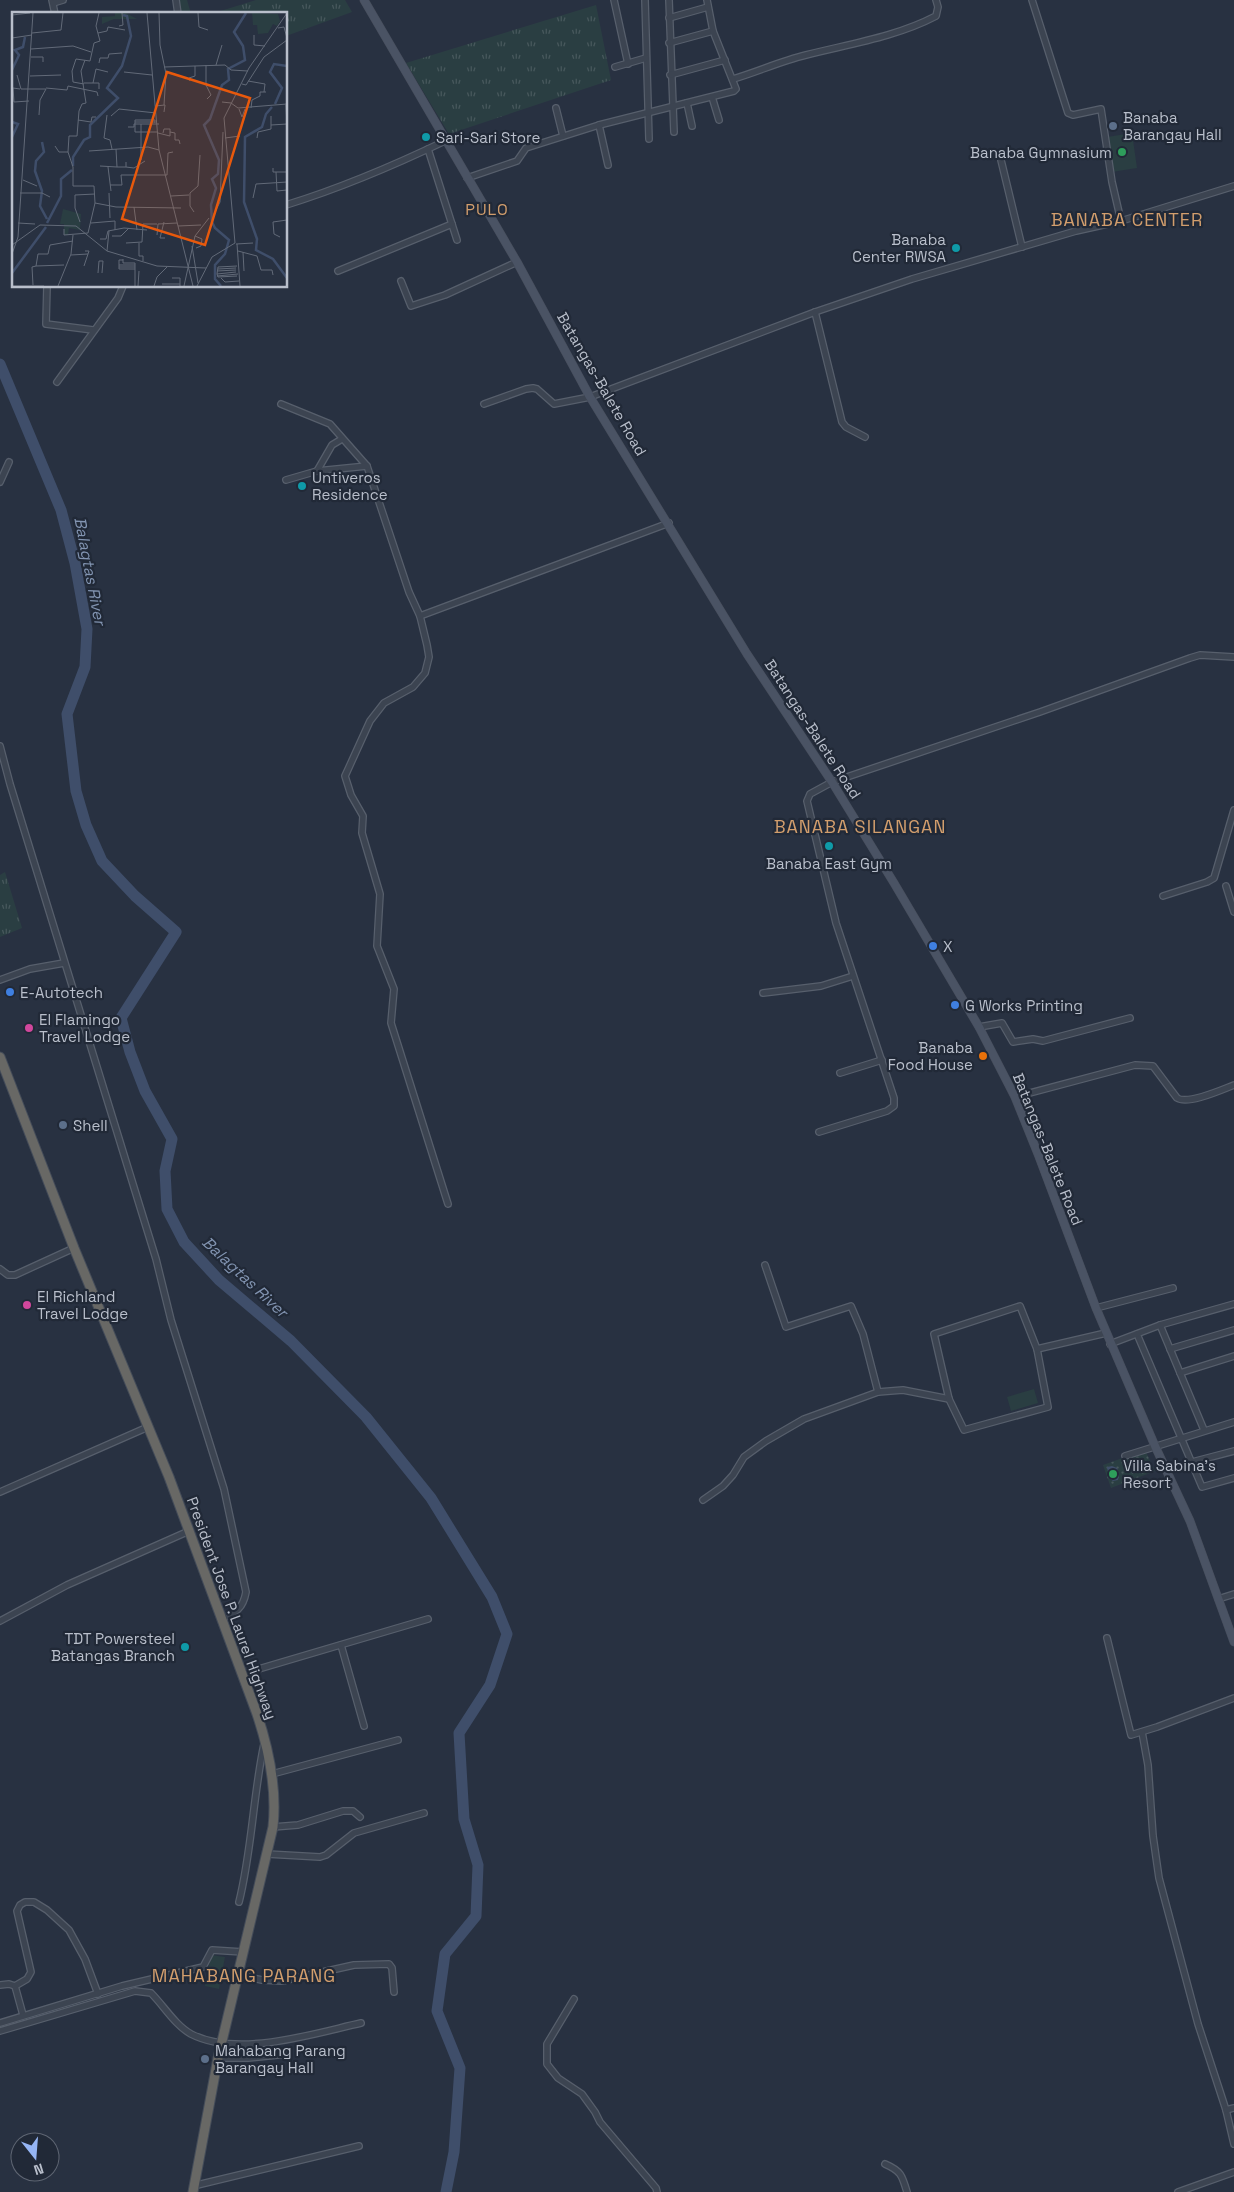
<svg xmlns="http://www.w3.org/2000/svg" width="1234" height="2192" viewBox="0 0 1234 2192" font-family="'Space Grotesk',sans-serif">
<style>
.grass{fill:url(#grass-tufts)}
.forest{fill:url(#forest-firs)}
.park{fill:url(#park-dots)}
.pitch{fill:#2a3e42}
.water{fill:#3f4e6a}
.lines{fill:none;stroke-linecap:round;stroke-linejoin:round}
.river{stroke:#3f4e6a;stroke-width:11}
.minor-casing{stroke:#575f6c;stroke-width:8}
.secondary-casing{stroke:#464d5b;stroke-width:9}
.trunk-casing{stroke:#444c59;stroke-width:11}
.minor{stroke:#3c4451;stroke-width:5.5}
.secondary{stroke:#4a5364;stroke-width:8}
.trunk{stroke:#686865;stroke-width:9}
.service-dot{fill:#5c6f8a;stroke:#212937;stroke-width:2}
.culture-dot{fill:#0f9aa8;stroke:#212937;stroke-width:2}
.leisure-dot{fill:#2e9e5b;stroke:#212937;stroke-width:2}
.shop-dot{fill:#3f7fe0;stroke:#212937;stroke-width:2}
.hotel-dot{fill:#d1479c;stroke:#212937;stroke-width:2}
.food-dot{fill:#e8710a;stroke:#212937;stroke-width:2}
.labels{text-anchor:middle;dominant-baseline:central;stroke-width:4.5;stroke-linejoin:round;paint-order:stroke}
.poi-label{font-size:15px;fill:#b9bfcb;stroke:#212937;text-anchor:start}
.street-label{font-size:15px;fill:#b9bfcb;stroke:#212937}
.neighbourhood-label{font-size:16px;letter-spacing:1px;fill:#d29e6d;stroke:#212937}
.water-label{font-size:16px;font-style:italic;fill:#8294b1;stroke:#212937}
.quarter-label{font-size:18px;letter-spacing:1px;fill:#d29e6d;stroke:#212937}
.inset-river{fill:none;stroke:#3f4e6a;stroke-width:2.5}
.inset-road{fill:none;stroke:#626a78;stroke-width:1}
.view{fill:#e8590c;fill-opacity:0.15;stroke:#e8590c;stroke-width:2.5}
.inset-edge{fill:none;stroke:#b9bfcb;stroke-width:2.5}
</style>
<defs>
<pattern id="grass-tufts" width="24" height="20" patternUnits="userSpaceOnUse" patternTransform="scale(1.25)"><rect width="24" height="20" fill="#2a3e42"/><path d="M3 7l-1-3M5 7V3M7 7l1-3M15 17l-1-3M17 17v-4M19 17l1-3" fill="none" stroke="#47585c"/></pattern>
<pattern id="forest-firs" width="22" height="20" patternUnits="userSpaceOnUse" patternTransform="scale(1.25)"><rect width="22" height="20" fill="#2a3e42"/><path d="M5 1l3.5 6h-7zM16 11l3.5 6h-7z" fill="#47585c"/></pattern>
<pattern id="park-dots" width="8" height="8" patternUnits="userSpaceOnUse" patternTransform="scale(1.25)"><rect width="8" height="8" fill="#2a3e42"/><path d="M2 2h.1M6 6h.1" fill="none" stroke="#47585c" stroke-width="1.8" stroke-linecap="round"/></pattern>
</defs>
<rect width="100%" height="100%" fill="#283141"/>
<g class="grass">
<polygon points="256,0 345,0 352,12 286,36 286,14 211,14"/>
<polygon points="596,5 611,80 449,134 406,63"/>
<polygon points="5,872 22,928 0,937 0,875"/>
</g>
<polygon class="forest" points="179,0 187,0 191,14 180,14"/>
<polygon class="park" points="1145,1450 1155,1471 1111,1488 1103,1465"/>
<g class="pitch">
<polygon points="1132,133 1137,168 1112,172 1107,137"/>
<polygon points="1034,1389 1038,1403 1011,1411 1007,1397"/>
<polygon points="211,1955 225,1957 219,1989 205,1986"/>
</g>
<polygon class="water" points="1112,1466 1117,1468 1119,1475 1118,1480 1113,1481 1109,1478 1107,1467"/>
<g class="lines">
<polyline class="river" points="0,364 61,510 75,563 87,629 85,667 67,714 76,791 86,825 102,861 135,896 176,932 121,1018 130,1052 145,1091 172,1139 165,1171 167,1209 184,1242 219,1280 291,1341 366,1417 431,1498 492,1597 507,1634 490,1685 459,1733 464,1819 478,1865 476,1916 445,1954 437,2011 460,2068 454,2152 446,2192"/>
<g class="minor-casing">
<g id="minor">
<polyline points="52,0 55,14"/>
<polyline points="176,0 178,14"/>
<polyline points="614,0 628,64"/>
<polyline points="645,0 649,139"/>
<polyline points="669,0 674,132"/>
<polyline points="1032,0 1068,113 1073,115 1101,109 1112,182 1121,221"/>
<polyline points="53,3 63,0"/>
<polyline points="669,18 708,7"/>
<polyline points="669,43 713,31"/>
<polyline points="615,67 646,58"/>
<polyline points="670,75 725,60"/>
<path d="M733 79C757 72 781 61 806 55 849 44 896 37 936 16L938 7 936 0"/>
<polyline points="712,97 719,120"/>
<polyline points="687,103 692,126"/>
<polyline points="556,108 563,136"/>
<polyline points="599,125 608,165"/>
<polyline points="428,149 457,240"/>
<polyline points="1000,156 1022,247"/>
<polyline points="467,178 517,161 526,148 599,125 734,91 736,89 713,31 707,0"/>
<path d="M286 205C341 188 395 165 447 140"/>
<polyline points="338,271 452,224"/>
<polyline points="401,281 411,306 445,295 517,262"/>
<polyline points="47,286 46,324 93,330"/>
<polyline points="815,312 842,422 846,427 865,437"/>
<polyline points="57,382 118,298 123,286"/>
<polyline points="281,404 330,424 367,466 409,592 420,616 427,645 429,657 425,673 413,687 384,703 370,721 345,776 351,795 363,816 362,833 380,894 377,946 394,989 391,1023 448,1204"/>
<polyline points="484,404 526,389 533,388 537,389 554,404 590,397 815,312 912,279 1076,231 1121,221 1234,186"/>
<polyline points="317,471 332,445 342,439"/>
<polyline points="286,480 317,471 367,466"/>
<polyline points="0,482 9,462"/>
<polyline points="420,616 669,523"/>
<path d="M0 746 10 784 156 1259 171 1320 224 1489 246 1592C243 1609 236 1612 221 1619"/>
<polyline points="1226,886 1234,912"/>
<polyline points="1163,896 1207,882 1214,878 1234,810"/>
<polyline points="0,980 30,969 64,963"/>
<polyline points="763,993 821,986 853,976"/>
<polyline points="979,1027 1002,1023 1013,1042 1033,1039 1043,1041 1130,1018"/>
<polyline points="840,1073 882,1060"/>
<path d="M1015 1097 1135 1065 1153 1066 1177 1098C1188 1105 1221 1090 1234 1085"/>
<polyline points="819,1132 887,1111 894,1106 894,1098 836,923 807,801 810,794 832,782 1040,712 1190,658 1200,655 1234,657"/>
<polyline points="765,1265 786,1327 851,1306 863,1334 878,1392 903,1390 949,1399"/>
<polyline points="0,1269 8,1275 15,1275 74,1248"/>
<polygon points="1020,1306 1037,1349 1048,1407 964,1430 949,1399 934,1334"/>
<polyline points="1096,1308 1173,1288"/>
<polyline points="1160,1325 1204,1430"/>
<polyline points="1137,1334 1202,1487 1234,1478"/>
<polyline points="1110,1344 1160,1325 1234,1304"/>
<polyline points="1037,1349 1106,1333"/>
<polyline points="1170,1349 1234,1330"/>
<polyline points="1180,1373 1234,1356"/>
<polyline points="1125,1456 1234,1422"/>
<polyline points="1192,1462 1234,1451"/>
<polyline points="0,1492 148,1427"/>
<polyline points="703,1500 723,1486 733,1475 744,1457 766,1441 804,1419 878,1392"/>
<polyline points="1218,1599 1234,1594"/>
<polyline points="0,1621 67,1585 189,1531"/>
<polyline points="1107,1638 1131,1735 1157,1727 1234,1698"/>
<polyline points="341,1645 364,1726"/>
<polyline points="242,1674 428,1619"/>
<polyline points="1142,1732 1148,1765 1153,1836 1159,1878 1198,2024 1226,2110 1234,2144"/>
<polyline points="272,1774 398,1740"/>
<polyline points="273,1827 298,1825 343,1811 353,1811 360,1817"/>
<polyline points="267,1854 320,1857 326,1855 354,1833 424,1813"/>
<path d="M239 1902C252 1850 253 1796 264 1744"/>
<polyline points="237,1975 262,1980 282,1981 354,1965 389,1964 392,1968 394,1992"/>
<polyline points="0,1985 9,1984 15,1986"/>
<polyline points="574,1999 547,2044 547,2064 558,2078 582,2094 595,2112 600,2122 656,2188 657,2192"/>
<polyline points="23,2015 15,1986 27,1979 31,1972 17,1911 20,1905 25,1902 34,1902 47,1910 69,1930 85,1959 98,1994"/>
<polyline points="0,2023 122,1986 203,1967 212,1950 243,1952"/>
<path d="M0 2031 135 1991 151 1993C164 2006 175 2025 191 2034 238 2058 312 2034 361 2023"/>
<polyline points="218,2058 248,2058 287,2054"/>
<polyline points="1226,2110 1234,2108"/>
<path d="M885 2164C901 2171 902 2175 907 2192"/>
<polyline points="193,2186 359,2146"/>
<polyline points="1178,2192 1234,2172"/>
</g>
</g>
<g class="secondary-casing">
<polyline id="secondary" points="364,0 517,262 590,397 747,654 832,782 894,883 979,1027 1015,1097 1038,1154 1096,1308 1155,1446 1190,1521 1234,1642"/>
</g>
<g class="trunk-casing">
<path id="trunk" d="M0 1057 74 1248 169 1477 257 1714C269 1750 277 1789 273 1827L218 2058 193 2192"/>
</g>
<use href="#minor" class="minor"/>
<use href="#secondary" class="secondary"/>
<use href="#trunk" class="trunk"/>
</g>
<g class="service-dot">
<circle cx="1113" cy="126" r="5"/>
<circle cx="63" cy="1125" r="5"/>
<circle cx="205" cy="2059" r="5"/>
</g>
<g class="culture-dot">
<circle cx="426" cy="137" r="5"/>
<circle cx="956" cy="248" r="5"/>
<circle cx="302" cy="486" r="5"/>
<circle cx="829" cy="846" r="5"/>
<circle cx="185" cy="1647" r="5"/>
</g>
<g class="leisure-dot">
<circle cx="1122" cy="152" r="5"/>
<circle cx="1113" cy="1474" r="5"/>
</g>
<g class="shop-dot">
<circle cx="933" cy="946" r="5"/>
<circle cx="10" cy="992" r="5"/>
<circle cx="955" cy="1005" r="5"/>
</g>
<g class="hotel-dot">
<circle cx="29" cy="1028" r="5"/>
<circle cx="27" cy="1305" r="5"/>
</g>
<circle class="food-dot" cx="983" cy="1056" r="5"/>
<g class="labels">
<g class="poi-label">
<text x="1123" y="117">Banaba<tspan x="1123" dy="17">Barangay Hall</tspan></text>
<text x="436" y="137">Sari-Sari Store</text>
<text x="1112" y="152" text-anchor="end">Banaba Gymnasium</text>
<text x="946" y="239" text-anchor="end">Banaba<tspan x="946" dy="17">Center RWSA</tspan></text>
<text x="312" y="477">Untiveros<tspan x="312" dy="17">Residence</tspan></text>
<text x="829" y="863" text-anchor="middle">Banaba East Gym</text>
<text x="943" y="946">X</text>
<text x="20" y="992">E-Autotech</text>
<text x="965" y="1005">G Works Printing</text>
<text x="39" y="1019">El Flamingo<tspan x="39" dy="17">Travel Lodge</tspan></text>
<text x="973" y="1047" text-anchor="end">Banaba<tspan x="973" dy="17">Food House</tspan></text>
<text x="73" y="1125">Shell</text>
<text x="37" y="1296">El Richland<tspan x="37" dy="17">Travel Lodge</tspan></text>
<text x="1123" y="1465">Villa Sabina's<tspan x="1123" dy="17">Resort</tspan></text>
<text x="175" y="1638" text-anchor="end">TDT Powersteel<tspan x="175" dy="17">Batangas Branch</tspan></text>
<text x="215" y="2050">Mahabang Parang<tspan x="215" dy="17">Barangay Hall</tspan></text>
</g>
<g class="street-label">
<text transform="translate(602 384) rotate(60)">Batangas-Balete Road</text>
<text transform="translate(813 729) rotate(57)">Batangas-Balete Road</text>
<text transform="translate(1048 1149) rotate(68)">Batangas-Balete Road</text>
<text transform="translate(232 1608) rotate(70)">President Jose P. Laurel Highway</text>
</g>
<g class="neighbourhood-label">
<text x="487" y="209">PULO</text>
</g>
<g class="water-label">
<text transform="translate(90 571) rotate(79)">Balagtas River</text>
<text transform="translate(245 1277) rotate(43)">Balagtas River</text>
</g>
<g class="quarter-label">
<text x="1127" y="219">BANABA CENTER</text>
<text x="860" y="826">BANABA SILANGAN</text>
<text x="244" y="1975">MAHABANG PARANG</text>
</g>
</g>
<g transform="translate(12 12)">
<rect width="275" height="275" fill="#283141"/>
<path d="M103 1H114L125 7H102L90 12V5L103 4ZM51 197 69 202 68 218 57 216 56 223H52V212H48Z" fill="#2a3e42"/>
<path d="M240 1 266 2 268 9 265 14 261 12 256 21 246 22 245 13H241Z" fill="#2a3e42"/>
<path class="inset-river" d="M0 58 7 43 3 38 11 35 13 25M263 92 270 76 258 60 262 52 275 54M260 95 254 102 250 115 233 125 232 190 245 227 244 238 261 247 275 266M0 110 6 112 0 125M30 130 32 140 24 149 23 159 30 179 28 194 35 207M61 154V145L72 128 78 125V113L106 86 95 76 110 54 119 24 115 4 111 3M0 158V178M35 211 49 184V167L60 158M0 261 34 215M209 274 203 267V253L213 242 217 228 203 216 200 210 199 193 204 176 200 167 206 162 207 148 192 113 198 107 210 73 217 68 216 57 233 48 231 34 222 20 234 1"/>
<path class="inset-road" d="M135 1 147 138 181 274M147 1 148 33 154 62 152 93M186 1 187 15 196 18M0 3 18 1M107 14 111 13 110 1M266 16 272 15 275 26M20 21 49 18 51 1M86 21 95 19 96 15 113 18M242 23V33L253 34M0 26 20 23M19 37 61 34 79 40M19 45H31V50M73 48 69 59 74 91 70 92 67 99 65 124H57L56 140 61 155V174H82L83 191M87 51 88 46H96L97 42 110 41M194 53V73L199 83 195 87M204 53 210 33M152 55 213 53 219 58 236 59M112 60 140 63M5 63 9 77H34L28 88 27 103M18 64 49 63M178 69 177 66 183 64V54M236 69 253 72 252 80M72 71H87V77M81 71 84 57 96 60M72 72 61 70 60 59 64 47 78 49 82 31 88 29 84 14 87 1M230 72 234 73 252 45 275 28M34 76 55 78 56 74 85 80 86 84M8 77 1 76 2 90 17 89M210 90 219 91 226 96 275 92M274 93 275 116M143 94 153 93 152 100M239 96 240 88 248 84V80H254M227 97 230 105 233 97M95 103 92 126 98 128 100 137M99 104 107 97 144 101M259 104V113L275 112M66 108 79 110 80 105H84M123 110H143M143 111V108H123V120H146M129 112V148M116 115H122V112H147M158 120 163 121V128H167L168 132M146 121 158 124V117H152L151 121M213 126 228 124M245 126 246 120 259 117V113M43 134 47 140H56M104 137 105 155H114V150M77 139 136 135 147 138M88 154 105 155M96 155 99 179M114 155 122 156 133 149M261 156V160H275M264 160 265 179 275 178M11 168 25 174M98 173H110L109 163H155L156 141 161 140M8 181H30L38 185M97 181 98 206M159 184 177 183M241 186 244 172 275 170M122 195 125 218M182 200 178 194V181L186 174 188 143M202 202 208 190 211 120M68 210 63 196V183L83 182M152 210 148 226H153M6 211 23 212M79 211 103 209V218M166 214 189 213M52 217V223L76 221 83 191 104 195 169 196M145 223 146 212 165 211M100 224H109L117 216M183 224 190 227 189 234 184 236M268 225 262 222 261 210 275 208M88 227H94L96 219 112 216 135 218M114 231 130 230 131 212H145M127 231V244H131V249M224 232 241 231M225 232 228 274M0 233 28 213 64 214 95 239 145 254 194 256M180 234 186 271M95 239 97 219M226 239 245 244 249 258H260L261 263M231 240 232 259M0 242 6 225 21 1M59 243 76 242M111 247V251H123V274M111 248H107V257H123M107 253H123M24 254 52 253M72 254 77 239H73M225 254 206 255 205 262 206 265 225 264M107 255H123M206 257 224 256M205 259 224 258M86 261 87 249H91L90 261M205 262 224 260M205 264 226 262M160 266H168V274M209 266 213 270 227 269M150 272H168M21 273 20 255 24 254 26 242H36L38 233 61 229M0 274H32M46 274 59 242 61 223M126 274 127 259M142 274 145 265 155 255M172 274 183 224 197 206M185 274 200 245 223 231 212 106 237 56 275 1"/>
<path class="view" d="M155 60 238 86 193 233 110 207Z"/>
<rect width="275" height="275" class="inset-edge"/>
</g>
<g transform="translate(35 2157) rotate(163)"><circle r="24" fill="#212937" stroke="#5e6572"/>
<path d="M0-4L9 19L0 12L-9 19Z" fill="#95b5f4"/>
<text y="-8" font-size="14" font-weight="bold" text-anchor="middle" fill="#b9bfcb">N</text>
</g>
</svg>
